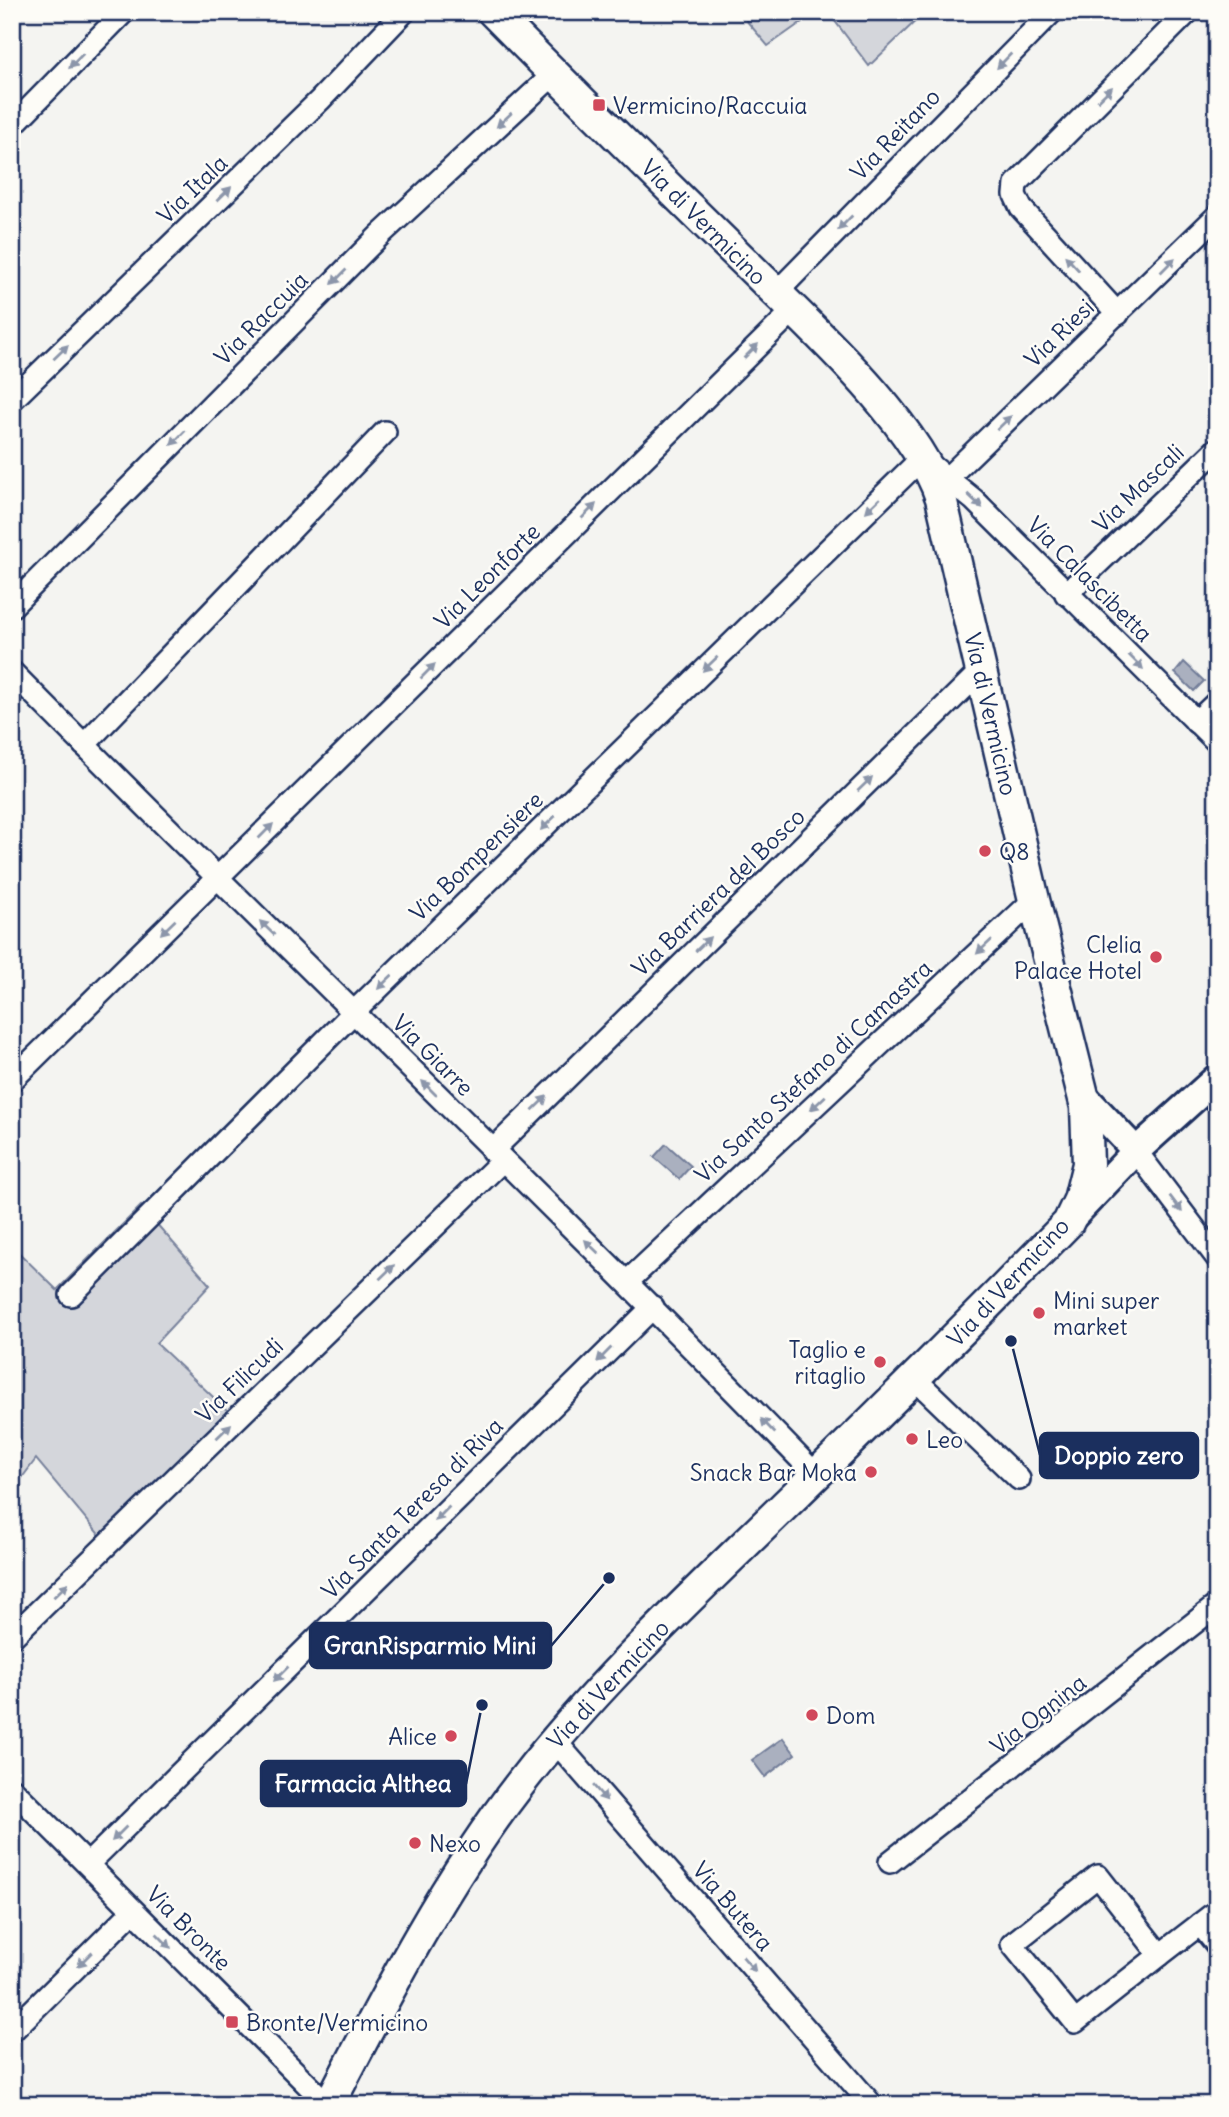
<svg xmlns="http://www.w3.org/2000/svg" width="1229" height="2117" viewBox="0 0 1229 2117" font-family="Delius,sans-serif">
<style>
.green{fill:#d4d6db;stroke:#78829c;stroke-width:2}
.water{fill:#aab0bf;stroke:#717c98;stroke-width:2}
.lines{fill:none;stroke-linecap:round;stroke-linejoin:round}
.minor-casing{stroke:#1b2f5e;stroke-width:26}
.tertiary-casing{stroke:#1b2f5e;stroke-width:32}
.secondary-casing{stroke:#1b2f5e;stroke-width:35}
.minor{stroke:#fdfcf7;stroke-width:21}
.tertiary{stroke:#fdfcf7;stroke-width:26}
.secondary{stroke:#fdfcf7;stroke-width:30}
.oneway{fill:#8c96aa}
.poi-dot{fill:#d1495b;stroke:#fdfcf7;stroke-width:2.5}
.labels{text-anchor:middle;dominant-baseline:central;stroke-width:5;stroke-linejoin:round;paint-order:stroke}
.poi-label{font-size:23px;fill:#1b2f5e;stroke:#fdfcf7;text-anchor:start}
.street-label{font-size:23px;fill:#1b2f5e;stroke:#fdfcf7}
.leader{fill:none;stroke:#1b2f5e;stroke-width:2.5}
.callout-dot{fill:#1b2f5e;stroke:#fdfcf7;stroke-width:2.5}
.callout{fill:#1b2f5e;stroke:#1b2f5e;stroke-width:2.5}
.callout-label{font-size:24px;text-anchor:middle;font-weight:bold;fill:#fff}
</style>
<rect width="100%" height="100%" fill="#f4f4f1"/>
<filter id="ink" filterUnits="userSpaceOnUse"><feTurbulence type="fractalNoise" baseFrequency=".0143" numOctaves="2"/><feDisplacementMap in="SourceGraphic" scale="14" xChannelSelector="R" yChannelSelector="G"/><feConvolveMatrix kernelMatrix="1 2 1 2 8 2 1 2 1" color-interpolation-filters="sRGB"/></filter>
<g filter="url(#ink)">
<g class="green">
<polygon points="739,12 816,12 768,46"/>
<polygon points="828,12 925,12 869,66"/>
<polygon points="141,1206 210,1285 156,1343 228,1411 101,1537 36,1459 12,1491 12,1246 57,1290"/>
</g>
<g class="water">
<polygon points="1184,662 1204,681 1194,691 1175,673"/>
<polygon points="666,1144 691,1166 679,1179 654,1157"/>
<polygon points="783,1738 795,1754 765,1777 752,1760"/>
</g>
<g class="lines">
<g class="minor-casing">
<g id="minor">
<polyline points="12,126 124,12"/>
<polyline points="776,293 1052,12"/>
<polyline points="1118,314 1021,208 1015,195 1016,184 1188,12"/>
<polyline points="12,400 320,100 404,12"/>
<polyline points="939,486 1217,216"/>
<polyline points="1066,594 1217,449"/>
<polyline points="12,606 380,235 554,74"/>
<path d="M12 672C278 942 553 1203 816 1475"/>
<polyline points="1196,722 1217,702"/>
<polyline points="84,745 385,432"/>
<polyline points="12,1080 793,311"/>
<polyline points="492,1151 981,671"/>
<polyline points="1136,1151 1217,1258"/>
<polyline points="628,1281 1034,900"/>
<polyline points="71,1295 354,1012 922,458 974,500 1217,742"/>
<polyline points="915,1379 1019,1479"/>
<polyline points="12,1637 502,1161"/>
<polyline points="555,1741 872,2105"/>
<polyline points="12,1789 328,2105"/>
<polyline points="890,1862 1217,1605"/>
<polyline points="88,1864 653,1307"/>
<polygon points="1098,1876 1160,1955 1075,2022 1012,1944"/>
<polyline points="1200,1924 1217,1945"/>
<polyline points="1160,1955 1217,1911"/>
<polyline points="12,2031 133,1911"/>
</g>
</g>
<g class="tertiary-casing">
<g id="tertiary">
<polyline points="1084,1096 1136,1151"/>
<polyline points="1071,1219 1136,1151 1217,1078"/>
</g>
</g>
<g class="secondary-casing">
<path id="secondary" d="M329 2105C387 1993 445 1880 523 1780 599 1682 691 1597 779 1511 877 1416 973 1320 1068 1223L1079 1200 1088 1164 1086 1107 1034 900 941 498C915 419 806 323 746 263 661 180 577 97 493 12"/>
</g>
<use href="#minor" class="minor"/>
<use href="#tertiary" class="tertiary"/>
<use href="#secondary" class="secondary"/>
</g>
<defs><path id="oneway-solid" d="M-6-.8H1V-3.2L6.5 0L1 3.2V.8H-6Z" transform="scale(1.75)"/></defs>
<g class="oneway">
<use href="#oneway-solid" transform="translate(76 61) rotate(134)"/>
<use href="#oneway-solid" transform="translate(1004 61) rotate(134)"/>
<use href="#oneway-solid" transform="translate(1105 94) rotate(-44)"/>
<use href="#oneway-solid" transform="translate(504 120) rotate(137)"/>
<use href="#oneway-solid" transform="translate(224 194) rotate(-44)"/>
<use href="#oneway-solid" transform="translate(845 223) rotate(134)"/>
<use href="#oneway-solid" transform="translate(1072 263) rotate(-133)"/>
<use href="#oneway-solid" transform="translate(1168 265) rotate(-45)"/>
<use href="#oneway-solid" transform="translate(339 277) rotate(135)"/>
<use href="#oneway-solid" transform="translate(751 351) rotate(-45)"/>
<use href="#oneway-solid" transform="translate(61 352) rotate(-44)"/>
<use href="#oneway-solid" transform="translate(1004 423) rotate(-44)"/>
<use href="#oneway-solid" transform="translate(178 438) rotate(135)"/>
<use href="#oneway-solid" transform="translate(975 501) rotate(43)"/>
<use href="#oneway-solid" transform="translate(873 505) rotate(136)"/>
<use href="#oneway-solid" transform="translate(589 511) rotate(-45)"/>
<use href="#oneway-solid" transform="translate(1136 662) rotate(45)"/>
<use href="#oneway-solid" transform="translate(710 664) rotate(136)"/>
<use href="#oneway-solid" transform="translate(428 671) rotate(-45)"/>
<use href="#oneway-solid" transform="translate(865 784) rotate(-44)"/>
<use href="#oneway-solid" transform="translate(548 823) rotate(136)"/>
<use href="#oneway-solid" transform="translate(266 831) rotate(-45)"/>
<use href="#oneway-solid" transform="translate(168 927) rotate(136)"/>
<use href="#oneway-solid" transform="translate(267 928) rotate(-136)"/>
<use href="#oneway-solid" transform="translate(703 944) rotate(-44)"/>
<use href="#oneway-solid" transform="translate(984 947) rotate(137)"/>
<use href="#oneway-solid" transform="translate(385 982) rotate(136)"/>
<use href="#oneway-solid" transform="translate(429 1088) rotate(-135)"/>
<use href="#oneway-solid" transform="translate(540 1103) rotate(-44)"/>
<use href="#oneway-solid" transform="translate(818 1103) rotate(137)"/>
<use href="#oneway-solid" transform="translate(1176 1204) rotate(53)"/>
<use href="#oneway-solid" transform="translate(592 1247) rotate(-136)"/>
<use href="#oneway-solid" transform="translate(387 1272) rotate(-44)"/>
<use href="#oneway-solid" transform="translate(604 1355) rotate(135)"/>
<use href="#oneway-solid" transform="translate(768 1426) rotate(-134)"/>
<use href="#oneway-solid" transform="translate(224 1431) rotate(-44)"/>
<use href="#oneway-solid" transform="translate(442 1514) rotate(135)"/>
<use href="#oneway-solid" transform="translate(61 1590) rotate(-44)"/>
<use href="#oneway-solid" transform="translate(281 1674) rotate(135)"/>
<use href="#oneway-solid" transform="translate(600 1793) rotate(49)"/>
<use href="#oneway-solid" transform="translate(119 1834) rotate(135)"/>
<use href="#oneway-solid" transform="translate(164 1941) rotate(45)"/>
<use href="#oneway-solid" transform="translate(85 1959) rotate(135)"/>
<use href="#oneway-solid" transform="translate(749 1964) rotate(49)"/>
</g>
</g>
<g class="poi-dot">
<rect x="592" y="98" width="14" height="14" rx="3.5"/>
<circle cx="985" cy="851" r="7"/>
<circle cx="1156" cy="957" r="7"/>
<circle cx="1039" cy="1313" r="7"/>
<circle cx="880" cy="1362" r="7"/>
<circle cx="912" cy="1439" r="7"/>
<circle cx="871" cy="1472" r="7"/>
<circle cx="812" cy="1715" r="7"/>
<circle cx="451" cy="1736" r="7"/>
<circle cx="415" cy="1843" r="7"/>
<rect x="225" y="2015" width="14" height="14" rx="3.5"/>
</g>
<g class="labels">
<g class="poi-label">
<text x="613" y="105">Vermicino/Raccuia</text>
<text x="999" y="851">Q8</text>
<text x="1142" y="944" text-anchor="end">Clelia<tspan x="1142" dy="26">Palace Hotel</tspan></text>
<text x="1053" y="1300">Mini super<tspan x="1053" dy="26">market</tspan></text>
<text x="866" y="1349" text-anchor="end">Taglio e<tspan x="866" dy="26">ritaglio</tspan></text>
<text x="926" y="1439">Leo</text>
<text x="857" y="1472" text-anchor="end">Snack Bar Moka</text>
<text x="826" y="1715">Dom</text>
<text x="437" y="1736" text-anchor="end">Alice</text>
<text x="429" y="1843">Nexo</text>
<text x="246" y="2022">Bronte/Vermicino</text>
</g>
<g class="street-label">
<text transform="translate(895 134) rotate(-46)">Via Reitano</text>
<text transform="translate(192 189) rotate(-44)">Via Itala</text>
<text transform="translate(704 222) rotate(45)">Via di Vermicino</text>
<text transform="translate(261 318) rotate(-45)">Via Raccuia</text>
<text transform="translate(1059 333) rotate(-44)">Via Riesi</text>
<text transform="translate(1138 488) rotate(-44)">Via Mascali</text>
<text transform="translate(487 576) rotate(-45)">Via Leonforte</text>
<text transform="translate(1090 579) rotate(45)">Via Calascibetta</text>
<text transform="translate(991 714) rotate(77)">Via di Vermicino</text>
<text transform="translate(476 856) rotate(-44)">Via Bompensiere</text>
<text transform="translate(718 892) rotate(-44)">Via Barriera del Bosco</text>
<text transform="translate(433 1055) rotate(45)">Via Giarre</text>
<text transform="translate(813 1071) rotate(-43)">Via Santo Stefano di Camastra</text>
<text transform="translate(1008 1282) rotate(-47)">Via di Vermicino</text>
<text transform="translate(239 1380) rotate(-44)">Via Filicudi</text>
<text transform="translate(412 1508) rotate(-45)">Via Santa Teresa di Riva</text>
<text transform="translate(608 1684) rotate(-47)">Via di Vermicino</text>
<text transform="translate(1038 1714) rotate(-38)">Via Ognina</text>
<text transform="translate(733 1906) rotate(49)">Via Butera</text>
<text transform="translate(189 1928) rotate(45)">Via Bronte</text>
</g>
</g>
<path class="leader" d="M1011 1341L1040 1455M609 1578L551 1646M482 1705L466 1784"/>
<g class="callout-dot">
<circle cx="1011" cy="1341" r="7"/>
<circle cx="609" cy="1578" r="7"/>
<circle cx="482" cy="1705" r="7"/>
</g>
<g class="callout">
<rect x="1040" y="1433" width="158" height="45" rx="7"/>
<rect x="310" y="1623" width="241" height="45" rx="7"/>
<rect x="261" y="1761" width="205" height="45" rx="7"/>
</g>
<g class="callout-label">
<text x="1119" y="1464">Doppio zero</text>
<text x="430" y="1654">GranRisparmio Mini</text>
<text x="363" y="1792">Farmacia Althea</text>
</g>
<rect width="1229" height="2117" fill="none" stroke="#fdfcf7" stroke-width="42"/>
<rect x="21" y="21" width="1187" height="2075" fill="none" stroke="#1b2f5e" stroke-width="2.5" filter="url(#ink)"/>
</svg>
